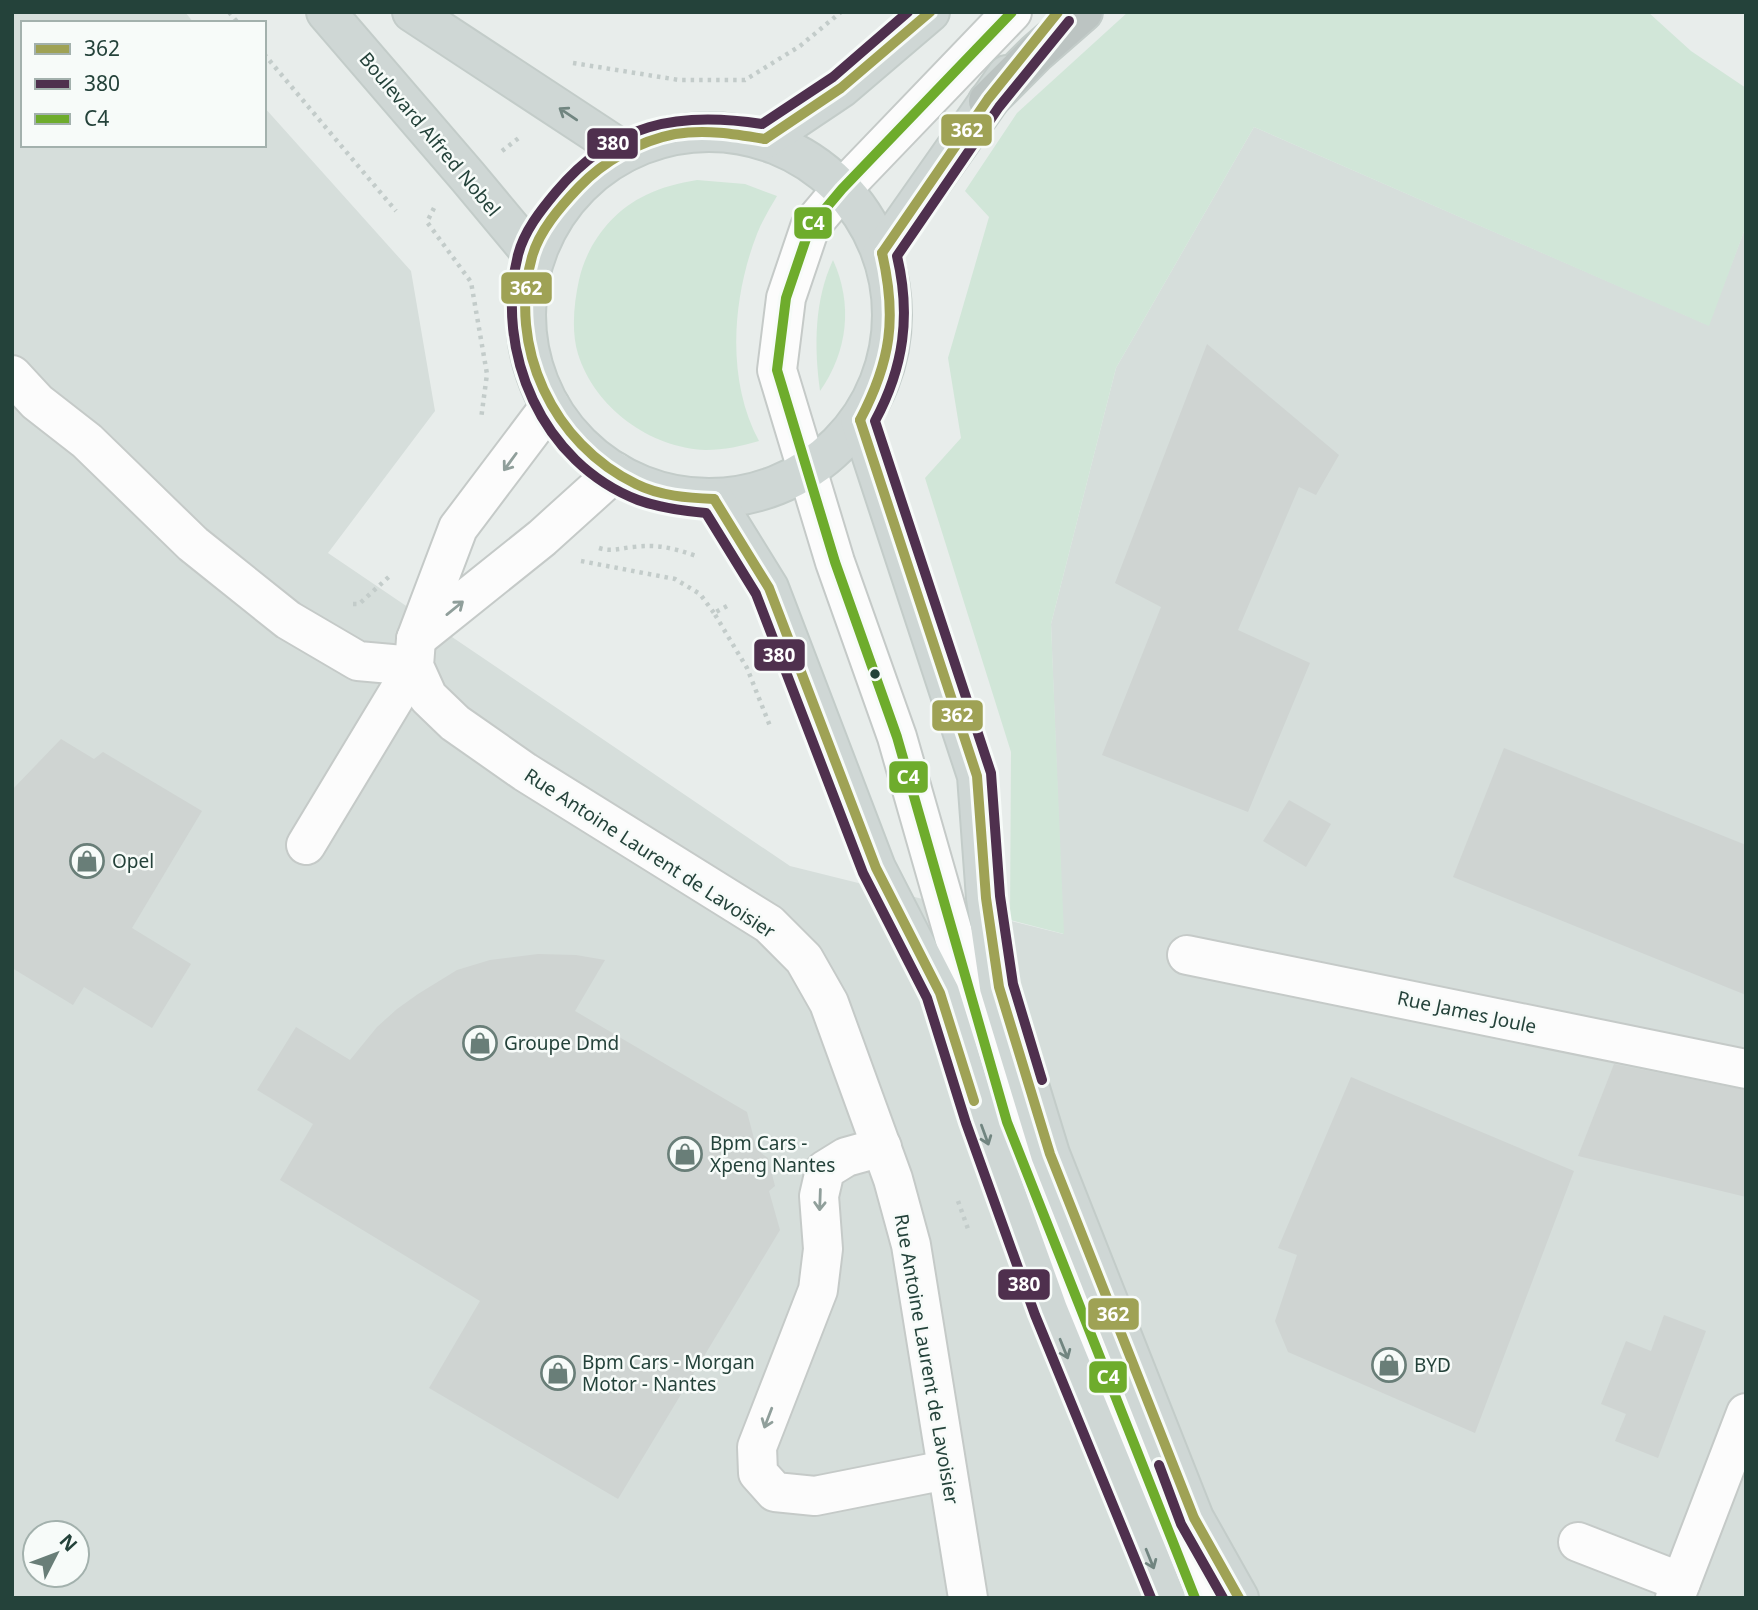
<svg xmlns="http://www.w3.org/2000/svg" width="1758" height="1610" viewBox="0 0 1758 1610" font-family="'Noto Sans',sans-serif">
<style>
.built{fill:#d6dedb;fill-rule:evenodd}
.green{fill:#d1e6d8}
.building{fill:#cfd4d2}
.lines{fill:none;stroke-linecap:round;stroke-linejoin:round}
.minor-casing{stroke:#c5cac8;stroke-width:42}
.major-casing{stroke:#c3ccc9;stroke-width:42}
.highway-casing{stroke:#c3ccc9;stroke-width:42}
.path{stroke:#c3ccca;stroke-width:4.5;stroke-dasharray:3.5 5;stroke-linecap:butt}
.minor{stroke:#fcfcfc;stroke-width:38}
.major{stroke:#cfd7d5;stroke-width:38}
.highway{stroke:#bcc4c2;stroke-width:38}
.bus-1-casing{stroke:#f7fbf9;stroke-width:16}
.bus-2-casing{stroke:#f7fbf9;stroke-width:16}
.bus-3-casing{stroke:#f7fbf9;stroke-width:16}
.bus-1{stroke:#9fa255;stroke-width:10}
.bus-2{stroke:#4f304e;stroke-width:10}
.bus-3{stroke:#6eac2c;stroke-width:10}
.oneway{stroke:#718580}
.oneway2{stroke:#909f9b}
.bus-dot{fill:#24423a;stroke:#f7fbf9;stroke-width:2.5}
.labels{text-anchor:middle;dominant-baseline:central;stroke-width:5;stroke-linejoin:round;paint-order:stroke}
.street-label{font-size:19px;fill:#24423a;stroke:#f7fbf9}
.poi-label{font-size:19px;fill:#24423a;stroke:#f7fbf9;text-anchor:start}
.line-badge{stroke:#f7fbf9;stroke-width:2.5}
.badge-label{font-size:19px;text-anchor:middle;font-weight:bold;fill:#fff}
</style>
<rect width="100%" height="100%" fill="#e8edeb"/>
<path class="built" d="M12 12H185L194 23H23V145H264V107L411 271 435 411 328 553 790 866 1063 934 1051 624 1116 368 1254 127 1708 325 1746 226V1598H12ZM35 1533H77V1575H35Z"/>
<g class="green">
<polygon points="1128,12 1648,12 1691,51 1746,88 1746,226 1709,326 1254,127 1116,368 1051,624 1064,934 1010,920 1011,752 925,478 961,438 948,358 989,217 965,191 1017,113"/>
<path d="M697 180 745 184 777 196C770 208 762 221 757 234 732 298 726 380 759 441 742 446 724 450 706 450 650 448 595 408 578 354 571 331 574 303 579 280 587 244 612 211 646 195 662 187 679 183 697 180Z"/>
<path d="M833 260C853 304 848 351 820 391 814 347 814 301 833 260Z"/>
</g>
<g class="building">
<polygon points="1207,344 1339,455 1316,495 1299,487 1238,630 1310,663 1248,812 1102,755 1161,607 1115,583"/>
<polygon points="61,739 94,759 103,752 202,811 132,928 191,964 152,1028 84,987 73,1005 12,968 12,790"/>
<polygon points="1504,748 1746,845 1746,995 1453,877"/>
<polygon points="1289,800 1331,824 1306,867 1263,841"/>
<polygon points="538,954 576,955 605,960 575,1011 747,1112 757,1150 768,1158 775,1186 769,1191 780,1230 618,1499 429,1388 480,1301 280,1180 313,1124 257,1090 296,1027 350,1060 377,1027 397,1009 418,994 457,970 490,960"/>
<polygon points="1614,1064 1746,1090 1746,1197 1578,1156"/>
<polygon points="1351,1077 1574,1171 1475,1433 1288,1352 1275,1321 1297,1255 1278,1248"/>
<polygon points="1664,1315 1706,1331 1658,1458 1615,1441 1626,1414 1601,1404 1626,1341 1651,1351"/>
</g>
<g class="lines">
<g class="minor-casing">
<g id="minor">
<polyline points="1012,12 842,189 810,227 786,298 777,370 835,562 897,737 1007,1122 1195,1598"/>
<polyline points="12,375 37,402 87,441 193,544 288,620 358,661 414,666"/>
<polyline points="550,406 458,528 416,639 542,538 615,472"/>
<polyline points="416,639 414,666 428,697 455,723 525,772 769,924 804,959 829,1003 893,1179 911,1245 968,1598"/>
<polyline points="306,845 414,666"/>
<polyline points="1187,955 1746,1069"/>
<polyline points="882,1147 846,1157 825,1170 819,1196 823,1249 818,1290 757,1447 758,1473 775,1492 815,1496 946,1470"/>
<polyline points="1578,1542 1681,1582"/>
<polyline points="1675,1598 1746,1413"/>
</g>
</g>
<g class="major-casing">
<g id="major">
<polyline points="326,12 468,177 533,255"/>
<polyline points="412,12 625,152"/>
<circle cx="709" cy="315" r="183"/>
<polyline points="765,139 841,88 930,12"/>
<polyline points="882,253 1007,75"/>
<polyline points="860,420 977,776 986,898 999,987 1050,1154 1194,1518 1239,1598"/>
<polyline points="714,499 769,588 876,868 940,993 979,1118 1048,1310 1166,1598"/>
</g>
</g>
<g class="highway-casing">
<polyline id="highway" points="988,101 1036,53 1083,12"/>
</g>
<g class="path">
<polyline points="229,12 238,23"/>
<polyline points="264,54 396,211"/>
<polyline points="573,63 679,80 745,80 800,46 841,12"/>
<polyline points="502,151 520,137"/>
<polyline points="434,208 427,222 471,282 487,374 481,419"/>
<path d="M599 548C611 552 621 548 633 547 657 544 674 548 696 556"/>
<polyline points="581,561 675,579 700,594 714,613"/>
<polyline points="353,604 359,604 392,574"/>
<polyline points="727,606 714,613 747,668 770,726"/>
<polyline points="958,1201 968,1229"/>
</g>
<use href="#minor" class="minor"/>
<use href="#major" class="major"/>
<use href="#highway" class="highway"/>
<g class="bus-1-casing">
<g id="bus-1">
<polyline points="765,139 841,88 930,12"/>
<polyline points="882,253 988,99 1058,12"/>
<polyline points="860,420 977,776 986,898 999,987 1050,1154 1194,1518 1239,1598"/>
<path d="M860 420C891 361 897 318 882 253"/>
<polyline points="714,499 769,588 876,868 940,993 974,1101"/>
<path d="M714 499C688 498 660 496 636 484 553 444 507 347 532 257 539 231 560 207 579 187 604 161 639 141 675 134 706 129 735 134 765 139"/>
</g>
</g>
<g class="bus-2-casing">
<g id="bus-2">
<path d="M908 12 833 77 762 124C677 111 614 123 556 192 541 210 524 231 518 255 494 352 542 463 638 500 660 508 683 511 706 513L756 594 863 873 927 998 966 1123 1035 1315 1151 1598"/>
<path d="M1042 1080 1013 984 1000 896 991 773 875 421C904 367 911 315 897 256L999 107 1069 21"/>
<polyline points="1159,1465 1181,1524 1223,1598"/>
</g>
</g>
<g class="bus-3-casing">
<polyline id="bus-3" points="1012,12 842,189 810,227 786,298 777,370 835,562 897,737 1007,1122 1195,1598"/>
</g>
<use href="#bus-1" class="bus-1"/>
<use href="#bus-2" class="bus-2"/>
<use href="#bus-3" class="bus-3"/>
</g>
<defs><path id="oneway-shaft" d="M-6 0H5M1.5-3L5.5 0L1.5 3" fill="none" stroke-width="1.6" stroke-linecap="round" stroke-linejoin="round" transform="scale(1.75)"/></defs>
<g class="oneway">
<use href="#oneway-shaft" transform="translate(568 114) rotate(-146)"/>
<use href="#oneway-shaft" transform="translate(985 1135) rotate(70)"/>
<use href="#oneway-shaft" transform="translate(1064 1349) rotate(68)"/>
<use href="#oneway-shaft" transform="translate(1150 1559) rotate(68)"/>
</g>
<g class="oneway2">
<use href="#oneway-shaft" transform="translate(510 462) rotate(126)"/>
<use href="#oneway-shaft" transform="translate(455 608) rotate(-39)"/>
<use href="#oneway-shaft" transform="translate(820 1200) rotate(92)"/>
<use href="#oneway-shaft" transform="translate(768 1418) rotate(111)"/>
</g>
<defs>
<g id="shop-ring" transform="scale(1.75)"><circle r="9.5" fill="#f7fbf9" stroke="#697e78" stroke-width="1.5"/><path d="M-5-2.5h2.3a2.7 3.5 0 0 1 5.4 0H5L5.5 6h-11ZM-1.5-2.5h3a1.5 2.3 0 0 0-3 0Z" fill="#697e78"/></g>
</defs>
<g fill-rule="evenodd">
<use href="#shop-ring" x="87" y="861"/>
<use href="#shop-ring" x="480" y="1043"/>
<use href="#shop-ring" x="685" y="1154"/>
<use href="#shop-ring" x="1389" y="1365"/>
<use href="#shop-ring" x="558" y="1373"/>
</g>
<circle class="bus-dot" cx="875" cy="674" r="6"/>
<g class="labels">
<g class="street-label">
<text transform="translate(430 134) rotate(50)">Boulevard Alfred Nobel</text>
<text transform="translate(650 853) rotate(33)">Rue Antoine Laurent de Lavoisier</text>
<text transform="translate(1467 1012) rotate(12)">Rue James Joule</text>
<text transform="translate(927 1359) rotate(80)">Rue Antoine Laurent de Lavoisier</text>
</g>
<g class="poi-label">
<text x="112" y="861">Opel</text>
<text x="504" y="1043">Groupe Dmd</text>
<text x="710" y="1143">Bpm Cars -<tspan x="710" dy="22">Xpeng Nantes</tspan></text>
<text x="582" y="1362">Bpm Cars - Morgan<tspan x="582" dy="22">Motor - Nantes</tspan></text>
<text x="1414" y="1365">BYD</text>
</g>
</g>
<g class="line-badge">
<rect x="940" y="113" width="53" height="34" rx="7" fill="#9fa255"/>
<rect x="586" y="127" width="53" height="33" rx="7" fill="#4f304e"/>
<rect x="793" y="206" width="40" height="34" rx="7" fill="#6eac2c"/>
<rect x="500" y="271" width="53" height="34" rx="7" fill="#9fa255"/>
<rect x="753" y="638" width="53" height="34" rx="7" fill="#4f304e"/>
<rect x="931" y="699" width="53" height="33" rx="7" fill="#9fa255"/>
<rect x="888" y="760" width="41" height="34" rx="7" fill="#6eac2c"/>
<rect x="997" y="1268" width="54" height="33" rx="7" fill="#4f304e"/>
<rect x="1087" y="1297" width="53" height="34" rx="7" fill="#9fa255"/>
<rect x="1088" y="1360" width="40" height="34" rx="7" fill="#6eac2c"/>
</g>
<g class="badge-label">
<text x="967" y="137">362</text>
<text x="613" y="150">380</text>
<text x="813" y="230">C4</text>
<text x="526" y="295">362</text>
<text x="779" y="662">380</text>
<text x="957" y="722">362</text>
<text x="908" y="784">C4</text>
<text x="1024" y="1291">380</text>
<text x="1113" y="1321">362</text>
<text x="1108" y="1384">C4</text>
</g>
<rect width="1758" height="1610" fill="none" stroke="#24423a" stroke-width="28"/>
<rect x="21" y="21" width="245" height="126" fill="#f7fbf9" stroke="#a3b1ad" stroke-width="2"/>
<rect x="35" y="44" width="35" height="10" fill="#9fa255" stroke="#a3b1ad" stroke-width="2"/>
<text x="84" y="56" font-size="21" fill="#24423a">362</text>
<rect x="35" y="79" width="35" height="10" fill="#4f304e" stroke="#a3b1ad" stroke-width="2"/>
<text x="84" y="91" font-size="21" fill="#24423a">380</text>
<rect x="35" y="114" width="35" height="10" fill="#6eac2c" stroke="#a3b1ad" stroke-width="2"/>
<text x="84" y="126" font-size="21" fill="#24423a">C4</text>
<g transform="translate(56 1554) rotate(48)"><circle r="33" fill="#f7fbf9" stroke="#a3b1ad" stroke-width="2"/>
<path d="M0-5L12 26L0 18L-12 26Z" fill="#697e78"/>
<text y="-10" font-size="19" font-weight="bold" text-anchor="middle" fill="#24423a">N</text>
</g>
</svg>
